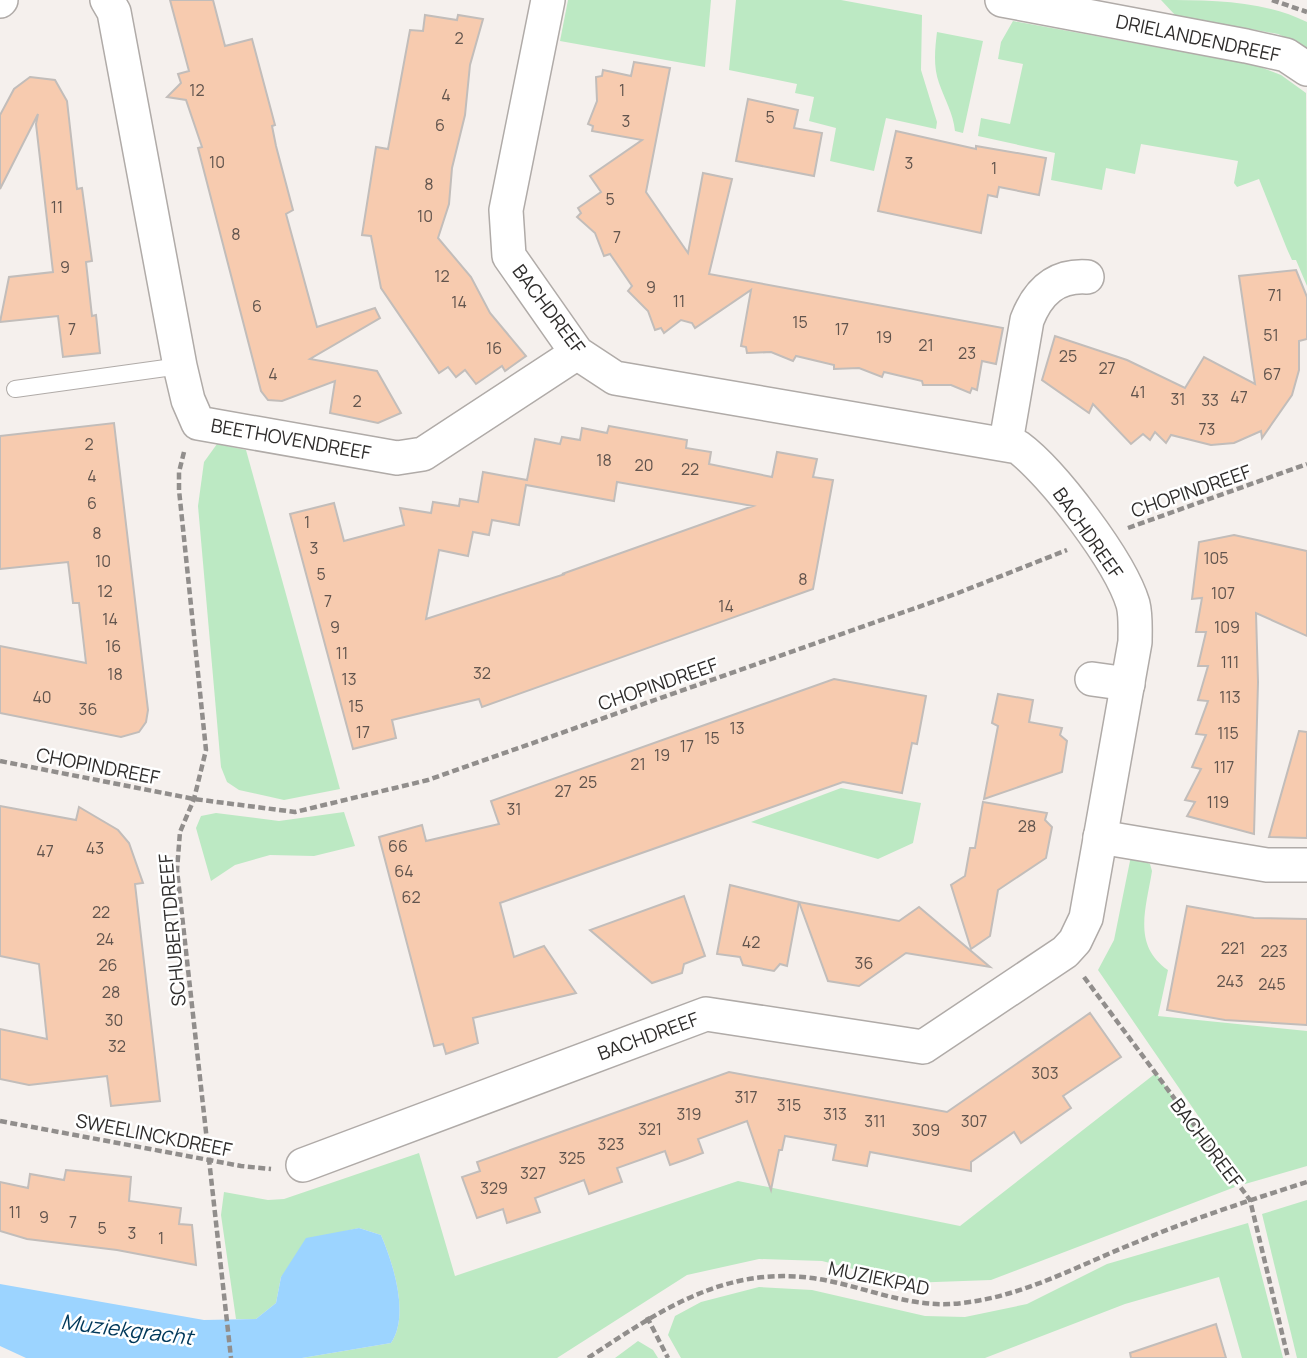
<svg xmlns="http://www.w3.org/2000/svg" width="1307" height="1358" viewBox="0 0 1307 1358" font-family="Manrope,sans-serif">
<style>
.green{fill:#bce9c3}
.water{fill:#9cd4ff}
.building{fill:#f7cbaf;stroke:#c2bdba;stroke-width:2;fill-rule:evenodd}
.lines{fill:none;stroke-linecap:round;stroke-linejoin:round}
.lane-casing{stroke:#b0aba8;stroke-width:18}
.street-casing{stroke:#b0aba8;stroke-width:36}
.path{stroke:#918e8c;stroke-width:4.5;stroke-dasharray:7 3.5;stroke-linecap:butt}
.lane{stroke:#fff;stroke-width:16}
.street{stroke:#fff;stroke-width:33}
.labels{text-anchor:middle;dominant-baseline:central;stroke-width:5;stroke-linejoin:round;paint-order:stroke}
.number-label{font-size:16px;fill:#61544d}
.street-label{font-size:19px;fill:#2f2d2c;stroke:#fff}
.water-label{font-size:21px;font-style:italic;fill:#00385a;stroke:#fff}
</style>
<rect width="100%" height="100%" fill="#f5f0ed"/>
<g class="green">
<polygon points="568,0 711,0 705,67 560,41"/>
<polygon points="736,0 841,0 922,15 921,70 937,122 936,129 886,118 874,171 830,161 836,128 809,121 814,97 795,93 797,84 729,70"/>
<path d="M1161 0C1210 0 1262 0 1307 22V48L1278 34 1175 15Z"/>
<polygon points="1013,21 1255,65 1281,75 1306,93 1307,286 1296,260 1292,260 1287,249 1259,179 1237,187 1234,183 1238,161 1141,144 1135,174 1106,168 1102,190 1051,180 1055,153 978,136 981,118 1010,124 1023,64 998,59 1001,42"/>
<path d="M937 32 983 41 963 133 955 131C953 113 945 100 939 83 933 67 935 48 937 32Z"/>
<polygon points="217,444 246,450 340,789 284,800 239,790 227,782 221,767 198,506 204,462"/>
<polygon points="841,788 921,803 913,843 878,859 751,822"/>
<polygon points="344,812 355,846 314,856 270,855 235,865 211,881 196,828 201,816 216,813 279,821"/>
<path d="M1131 856 1150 864 1152 871C1146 909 1132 945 1168 970L1158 1016 1307 1031V1166L1245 1184 1098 970 1114 940Z"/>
<path d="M1156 1073 1235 1187 991 1280 908 1283 822 1261 759 1259 687 1275 557 1358H302L391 1343C410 1315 393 1263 381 1235L359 1228 333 1234 281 1277 276 1303 256 1319H236L221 1215 224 1192 268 1200 284 1199 419 1153 455 1276 738 1181 960 1226Z"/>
<polygon points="1307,1200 1307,1358 1297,1358 1262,1214"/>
<polygon points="1248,1223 1283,1358 1242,1358 1219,1277 1125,1304 985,1358 681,1358 668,1335 675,1316 701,1302 759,1287 812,1290 925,1316 965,1317 1027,1304 1107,1264"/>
<polygon points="638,1341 653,1350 658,1358 615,1358"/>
</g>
<path class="water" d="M359 1228 381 1235C393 1263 410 1315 391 1343L302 1358H26L0 1346V1284L204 1320 256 1319 276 1303 281 1277 306 1238Z"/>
<g class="building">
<polygon points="170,0 213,0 225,46 252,39 275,125 272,126 276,146 293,210 286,214 317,327 375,308 380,318 310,359 377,371 401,413 378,423 330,413 335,381 282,401 268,400 261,391 198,148 202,147 186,100 167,97 181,83 178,74 189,71"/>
<polygon points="425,15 457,20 458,15 483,19 470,65 465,115 452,168 449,204 438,238 471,277 490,313 526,356 505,371 502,366 476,384 465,370 456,377 448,367 439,373 381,288 371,236 362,235 376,147 388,149 410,30 423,31"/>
<polygon points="634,62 670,68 646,192 688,253 703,173 732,179 709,274 1003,328 996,364 982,361 977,390 972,388 970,393 951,385 923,385 922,381 884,372 882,377 859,368 834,369 834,365 796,356 793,361 771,352 747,353 746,347 741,346 751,290 695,328 692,323 681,320 664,333 661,328 655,330 648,311 628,291 632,286 610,254 604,256 595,233 577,217 581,213 578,208 601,192 590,176 642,140 592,131 593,126 588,124 597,101 596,77 602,76 603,70 631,76"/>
<polygon points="30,77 55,80 67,101 77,189 82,188 92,261 86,262 92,316 96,315 100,353 63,357 58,316 0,322 9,277 53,272 36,124 38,114 0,189 0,115 14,89"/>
<polygon points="748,99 798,110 794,128 822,133 814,176 736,161"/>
<polygon points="896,131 976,149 976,146 1046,158 1039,195 999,187 997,197 988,195 981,233 878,211"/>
<polygon points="1296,270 1307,297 1307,339 1299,341 1299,370 1292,395 1262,438 1261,431 1234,443 1211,445 1171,435 1166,443 1155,432 1150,440 1143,434 1131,444 1093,404 1089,413 1042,380 1055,336 1127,360 1185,388 1204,357 1255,384 1239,276"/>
<polygon points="114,423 148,710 146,722 139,732 121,737 0,713 0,646 86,663 79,603 73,603 68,562 0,569 0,436"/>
<path d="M609 426 687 440 686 448 711 452 709 464 772 477 777 452 817 459 813 477 833 480 813 589 482 707 479 699 392 720 396 738 353 749 290 514 334 503 344 541 404 525 400 508 431 513 433 502 459 506 460 499 478 502 483 472 527 480 535 439 560 444 562 437 580 440 582 428 607 433ZM617 482 753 506 562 574H565L426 619 439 550 468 556 473 532 489 535 492 520 519 525 526 485 614 501Z"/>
<polygon points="1234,535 1307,551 1307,636 1256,613 1258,682 1254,834 1187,816 1195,802 1185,800 1201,769 1192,767 1206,735 1196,734 1208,701 1198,700 1208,666 1198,666 1206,632 1196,632 1202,598 1192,599 1199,542"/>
<polygon points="834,679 926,696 917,744 912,743 902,793 843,782 500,903 514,957 544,946 576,993 473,1018 478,1043 446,1054 443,1044 434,1046 379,837 422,825 426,841 499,824 491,801"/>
<polygon points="998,694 1033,700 1029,722 1062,728 1060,735 1067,741 1062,772 984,799 998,726 992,723"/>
<polygon points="1299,731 1307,732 1307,838 1269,837"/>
<polygon points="983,802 1047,813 1045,820 1052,827 1046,858 998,890 990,936 971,949 951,885 965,876 970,848 975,848"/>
<polygon points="0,806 76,820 79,807 118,830 129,843 143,883 135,884 160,1101 111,1106 107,1076 29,1085 0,1079 0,1029 47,1039 39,964 0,956"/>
<polygon points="730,885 799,902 787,966 780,964 774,971 743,965 740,957 717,954"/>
<polygon points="684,896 705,956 684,964 682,973 652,983 590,930"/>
<polygon points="799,902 899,921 919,907 990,967 906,953 859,986 828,981"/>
<polygon points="1187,906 1254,918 1307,919 1307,1025 1225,1020 1167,1010"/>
<polygon points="1090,1013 1121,1057 1063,1096 1071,1108 1021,1143 1014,1132 971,1162 971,1171 870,1152 867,1166 833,1160 836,1145 785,1136 782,1150 779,1150 771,1190 747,1121 698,1139 703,1153 687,1159 670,1165 665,1151 617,1168 622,1182 605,1188 589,1194 584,1180 535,1198 540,1212 507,1223 503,1209 477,1218 462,1177 480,1171 477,1162 729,1072 947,1112"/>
<polygon points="66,1170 131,1177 129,1201 181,1208 179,1224 192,1225 196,1265 117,1250 27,1239 0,1231 0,1182 28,1188 30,1174 64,1180"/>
<polygon points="1216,1324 1226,1358 1131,1358 1130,1353"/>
</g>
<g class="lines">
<g class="lane-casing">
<polyline id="lane" points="15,389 180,366"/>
</g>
<g class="street-casing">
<g id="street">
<polyline points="107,0 114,12 180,366 188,400 198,423 397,458 423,454 577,353"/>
<polyline points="1002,0 1246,46 1286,55 1307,69"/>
<polyline points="0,1 1,0"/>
<path d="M1006 442 1027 320C1038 292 1056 275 1087 277"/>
<polyline points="1092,679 1128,684"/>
<polyline points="1100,837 1267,865 1307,865"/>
<path d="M303 1165 706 1014 923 1047 1065 952 1075 941 1086 918 1135 642C1135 629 1136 616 1133 604 1120 561 1053 473 1018 447L615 378 577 353 509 256 506 210 548 0"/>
</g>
</g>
<g class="path">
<polyline points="1272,0 1307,12"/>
<polyline points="184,452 179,472 179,490 206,750 194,799 180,832 177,870 231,1358"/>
<polyline points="1128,528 1307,464"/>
<polyline points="0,761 194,799 295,812 428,780 958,593 1067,550"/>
<polyline points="1084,977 1250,1200 1288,1358"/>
<polyline points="0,1121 241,1166 271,1169"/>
<polyline points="647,1317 668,1358"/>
<path d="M588 1358C658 1312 723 1266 812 1278 863 1285 910 1310 962 1303 1025 1296 1079 1265 1137 1242 1192 1219 1250 1200 1307 1182"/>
</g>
<use href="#lane" class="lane"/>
<use href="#street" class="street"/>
</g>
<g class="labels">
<g class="number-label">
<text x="459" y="38">2</text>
<text x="197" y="90">12</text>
<text x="622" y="90">1</text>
<text x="446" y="95">4</text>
<text x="770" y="117">5</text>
<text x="626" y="121">3</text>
<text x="440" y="125">6</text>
<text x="217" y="162">10</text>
<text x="909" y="163">3</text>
<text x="994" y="168">1</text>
<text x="429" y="184">8</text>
<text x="610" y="199">5</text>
<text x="57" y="207">11</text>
<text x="425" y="216">10</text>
<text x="236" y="234">8</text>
<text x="617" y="237">7</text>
<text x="65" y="267">9</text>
<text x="442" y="276">12</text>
<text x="651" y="287">9</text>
<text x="1275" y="295">71</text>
<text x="679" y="301">11</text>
<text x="459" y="302">14</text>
<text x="257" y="306">6</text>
<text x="800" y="322">15</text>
<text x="72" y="329">7</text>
<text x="842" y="329">17</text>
<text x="1271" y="335">51</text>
<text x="884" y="337">19</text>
<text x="926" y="345">21</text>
<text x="494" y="348">16</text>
<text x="967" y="353">23</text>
<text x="1068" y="356">25</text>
<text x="1107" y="368">27</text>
<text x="273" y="374">4</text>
<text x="1272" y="374">67</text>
<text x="1138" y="392">41</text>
<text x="1239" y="397">47</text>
<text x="1178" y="399">31</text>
<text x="1210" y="400">33</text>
<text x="357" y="401">2</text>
<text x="1207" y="429">73</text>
<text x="89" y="444">2</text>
<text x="604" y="460">18</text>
<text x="644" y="465">20</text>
<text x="690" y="469">22</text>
<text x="92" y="476">4</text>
<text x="92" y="503">6</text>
<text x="307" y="522">1</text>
<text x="97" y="533">8</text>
<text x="314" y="548">3</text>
<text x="1216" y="558">105</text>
<text x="103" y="561">10</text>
<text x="321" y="574">5</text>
<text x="803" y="579">8</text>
<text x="105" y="591">12</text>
<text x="1223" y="593">107</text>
<text x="328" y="601">7</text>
<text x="726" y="606">14</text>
<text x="110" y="619">14</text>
<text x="335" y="627">9</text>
<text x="1227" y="627">109</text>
<text x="113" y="646">16</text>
<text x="342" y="653">11</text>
<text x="1230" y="662">111</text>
<text x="482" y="673">32</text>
<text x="115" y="674">18</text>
<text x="349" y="679">13</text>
<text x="42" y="697">40</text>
<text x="1230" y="697">113</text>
<text x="356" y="706">15</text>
<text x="88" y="709">36</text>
<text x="737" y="728">13</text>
<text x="363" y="732">17</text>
<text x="1228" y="733">115</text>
<text x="712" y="738">15</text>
<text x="687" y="746">17</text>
<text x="662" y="755">19</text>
<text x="638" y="764">21</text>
<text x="1224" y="767">117</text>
<text x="588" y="782">25</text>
<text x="563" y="791">27</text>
<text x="1218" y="802">119</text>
<text x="514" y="809">31</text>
<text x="1027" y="826">28</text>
<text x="398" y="846">66</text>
<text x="95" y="848">43</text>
<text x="45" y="851">47</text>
<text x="404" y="871">64</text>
<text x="411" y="897">62</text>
<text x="101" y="912">22</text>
<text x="105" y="939">24</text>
<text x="751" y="942">42</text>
<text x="1233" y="948">221</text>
<text x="1274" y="951">223</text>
<text x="864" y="963">36</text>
<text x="108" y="965">26</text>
<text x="1230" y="981">243</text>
<text x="1272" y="984">245</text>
<text x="111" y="992">28</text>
<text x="114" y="1020">30</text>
<text x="117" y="1046">32</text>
<text x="1045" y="1073">303</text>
<text x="746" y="1097">317</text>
<text x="789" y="1105">315</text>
<text x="689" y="1114">319</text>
<text x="835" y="1114">313</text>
<text x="875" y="1121">311</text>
<text x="974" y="1121">307</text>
<text x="650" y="1129">321</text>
<text x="926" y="1130">309</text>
<text x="611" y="1144">323</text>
<text x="572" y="1158">325</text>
<text x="533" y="1173">327</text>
<text x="494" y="1188">329</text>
<text x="15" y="1212">11</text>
<text x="44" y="1217">9</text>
<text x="73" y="1222">7</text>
<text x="102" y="1228">5</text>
<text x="132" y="1233">3</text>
<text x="161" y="1238">1</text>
</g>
<g class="street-label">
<text transform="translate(1198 38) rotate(12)">DRIELANDENDREEF</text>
<text transform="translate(549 309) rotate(53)">BACHDREEF</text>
<text transform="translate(291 439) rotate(10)">BEETHOVENDREEF</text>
<text transform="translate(1191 491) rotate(-19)">CHOPINDREEF</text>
<text transform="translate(1088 533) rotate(55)">BACHDREEF</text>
<text transform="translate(658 684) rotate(-19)">CHOPINDREEF</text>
<text transform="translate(98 766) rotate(11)">CHOPINDREEF</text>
<text transform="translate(172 930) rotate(-95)">SCHUBERTDREEF</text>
<text transform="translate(648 1036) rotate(-20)">BACHDREEF</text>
<text transform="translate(154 1135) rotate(11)">SWEELINCKDREEF</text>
<text transform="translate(1207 1143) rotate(53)">BACHDREEF</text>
<text transform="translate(879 1278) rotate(12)">MUZIEKPAD</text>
</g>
<g class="water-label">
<text transform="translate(127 1329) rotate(7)">Muziekgracht</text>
</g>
</g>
</svg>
